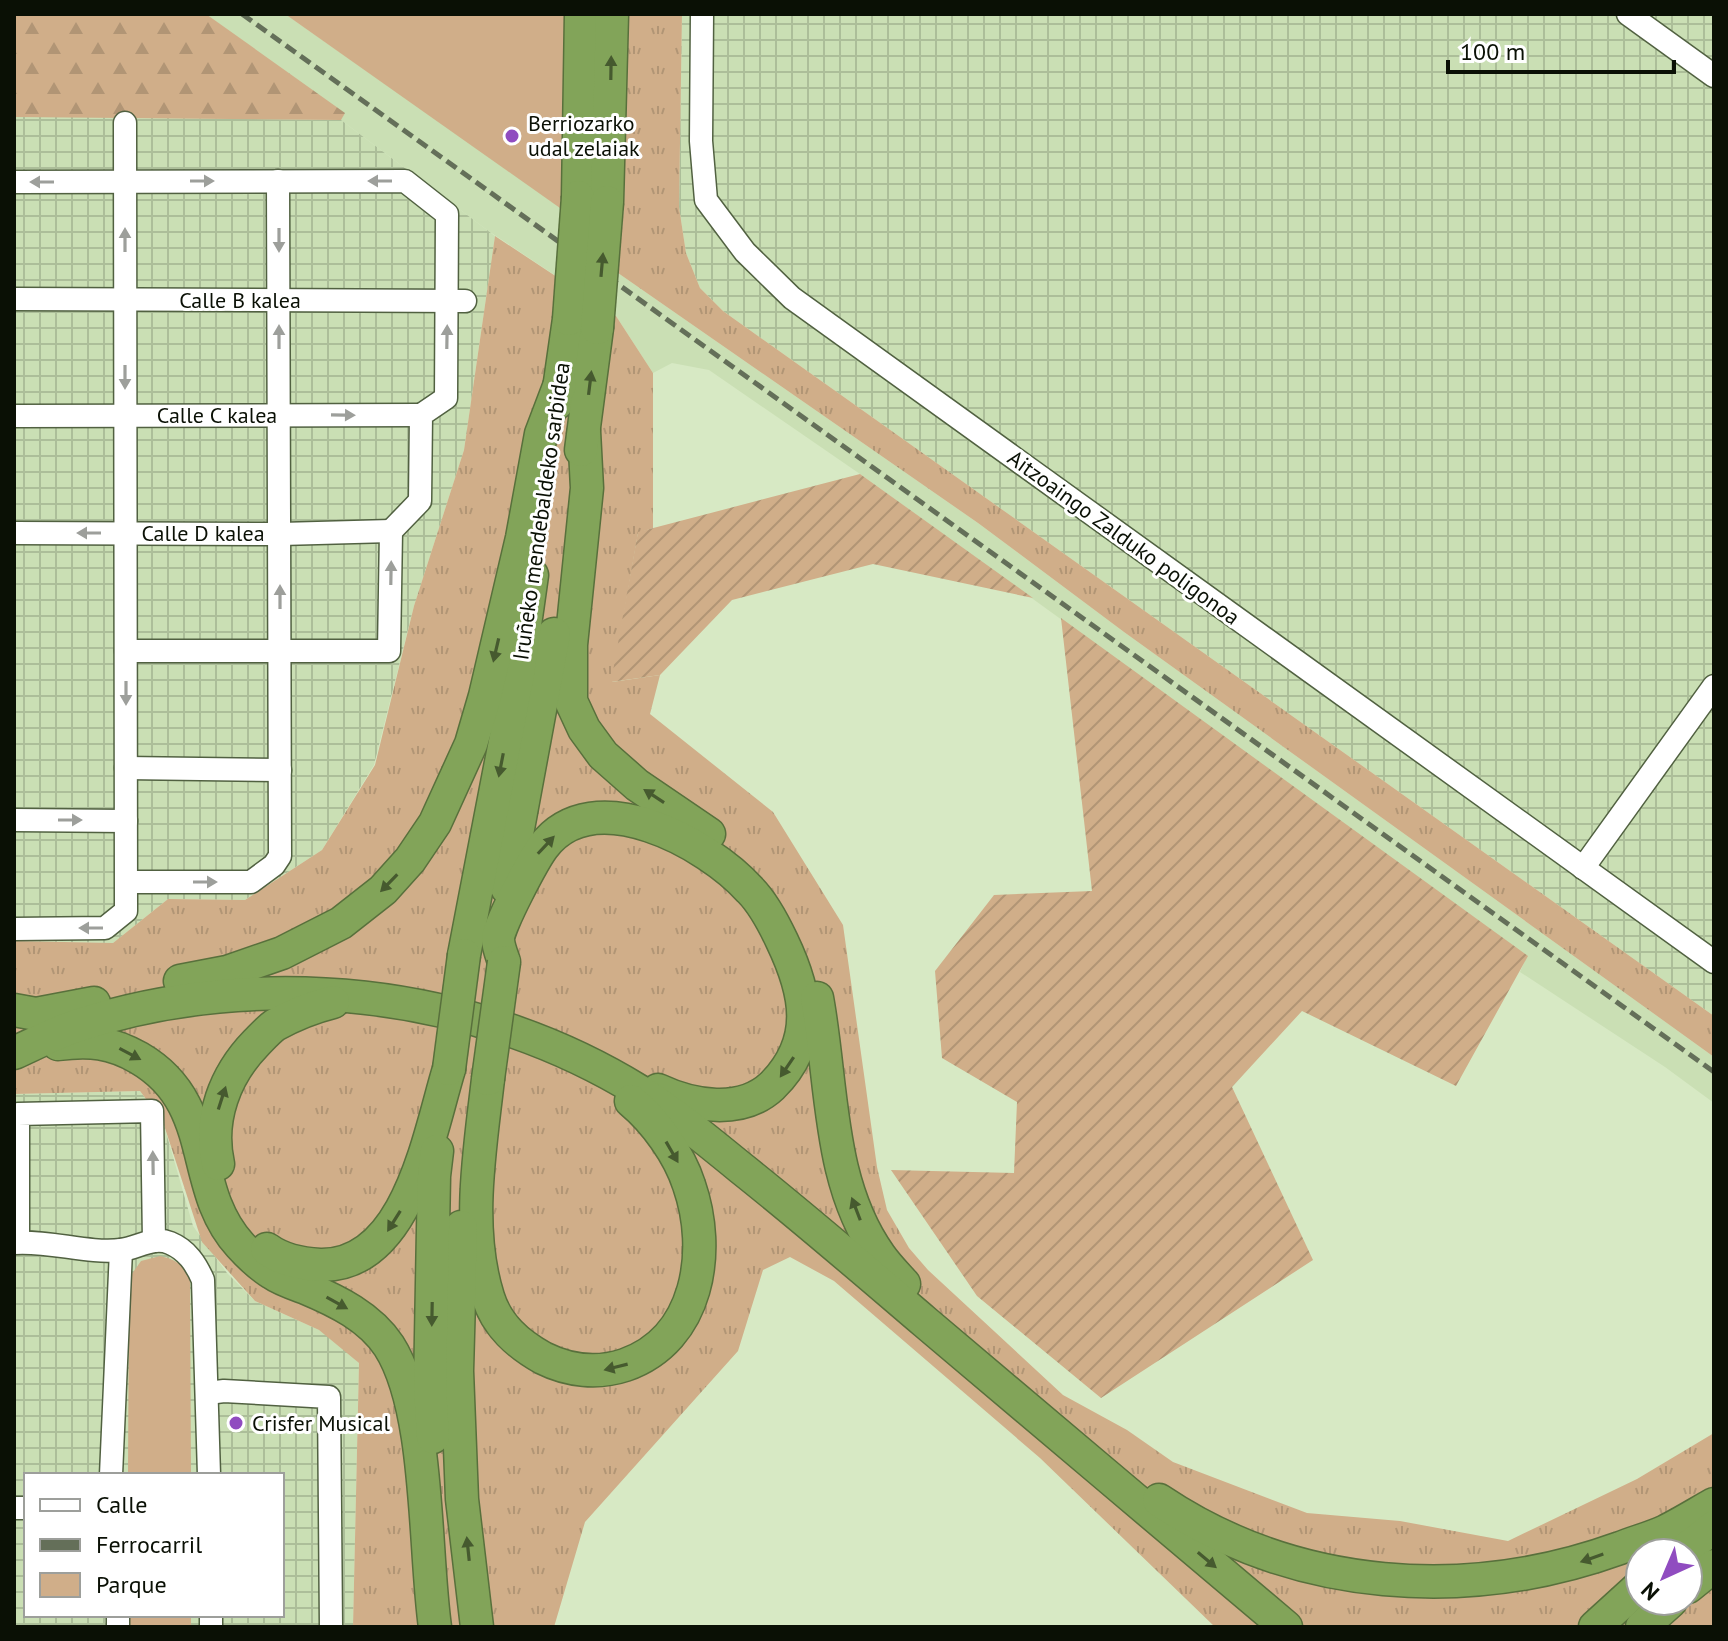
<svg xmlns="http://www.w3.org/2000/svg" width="1728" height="1641" viewBox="0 0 1728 1641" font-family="'PT Sans',sans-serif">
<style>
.built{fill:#cadfb4}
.industrial{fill:url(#industrial-grid);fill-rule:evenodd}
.grass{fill:url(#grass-tufts);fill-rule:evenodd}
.forest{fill:url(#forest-firs)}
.park{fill:#d0ae89}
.garden{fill:url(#garden-furrows)}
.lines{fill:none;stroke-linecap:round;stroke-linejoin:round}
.minor-casing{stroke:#516141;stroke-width:25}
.highway-casing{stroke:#58703c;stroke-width:35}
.minor{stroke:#fff;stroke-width:22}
.highway{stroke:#82a459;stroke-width:32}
.rail{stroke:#646f59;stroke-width:5;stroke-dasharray:12 6;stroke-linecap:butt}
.highway-bridge-casing{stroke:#58703c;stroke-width:35;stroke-linecap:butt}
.highway-bridge{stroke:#82a459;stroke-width:32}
.oneway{fill:#465a2f}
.oneway2{fill:#9d9f9b}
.poi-dot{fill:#904cc0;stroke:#fff;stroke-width:3}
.labels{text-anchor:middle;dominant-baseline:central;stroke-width:6;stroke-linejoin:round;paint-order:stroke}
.poi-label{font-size:22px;fill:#0a1005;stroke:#fff;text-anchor:start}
.street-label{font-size:22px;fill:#0a1005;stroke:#fff}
</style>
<defs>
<pattern id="industrial-grid" width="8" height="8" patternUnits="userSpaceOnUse" patternTransform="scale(2)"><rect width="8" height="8" fill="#cadfb4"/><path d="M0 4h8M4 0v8" fill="none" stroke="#acbe99"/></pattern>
<pattern id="grass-tufts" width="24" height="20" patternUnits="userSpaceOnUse" patternTransform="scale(2)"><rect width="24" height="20" fill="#d0ae89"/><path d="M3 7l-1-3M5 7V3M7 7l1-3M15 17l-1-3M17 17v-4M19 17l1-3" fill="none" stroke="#b19575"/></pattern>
<pattern id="forest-firs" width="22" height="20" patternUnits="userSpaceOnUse" patternTransform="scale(2)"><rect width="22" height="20" fill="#d0ae89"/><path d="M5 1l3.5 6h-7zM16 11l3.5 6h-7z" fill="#b19575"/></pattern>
<pattern id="garden-furrows" width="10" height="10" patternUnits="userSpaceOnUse" patternTransform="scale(2)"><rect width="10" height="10" fill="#d0ae89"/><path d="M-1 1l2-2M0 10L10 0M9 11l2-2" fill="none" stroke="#b19575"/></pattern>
</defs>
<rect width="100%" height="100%" fill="#d7e9c4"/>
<polygon class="built" points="206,14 285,14 620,248 618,273 978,523 1124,632 1714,1057 1714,1103 1665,1067 1520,972 1527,956 860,474 709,370 672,363 653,373 616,316 487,230 341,120 340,113"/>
<g class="industrial">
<polygon points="682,14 1714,14 1714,1016 723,311 700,288 686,253 679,207"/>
<polygon points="14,116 341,120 495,236 464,450 414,606 374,765 322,850 245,900 168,899 113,943 14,941"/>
<path d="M140 1091 163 1122 193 1226 227 1273 255 1301 319 1330 338 1342 359 1363 353 1627H14V1094ZM26 1475H282V1615H26Z"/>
</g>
<g class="grass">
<polygon points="627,14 682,14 679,207 686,253 700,288 723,311 1714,1016 1714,1057 1124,632 978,523 618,273 624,205"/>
<path d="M495 236 616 316 653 373V528L638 533 612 682 660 675 650 714 773 812 843 925 877 1167 887 1210 909 1248 928 1270 1063 1395 1127 1430 1173 1462 1307 1513 1400 1521 1508 1541 1637 1479 1714 1433V1627H1215L1040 1458 834 1281 790 1257 763 1270 738 1351 585 1522 554 1627H353L359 1363 319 1330 255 1301 202 1242 163 1122 140 1091 14 1094V941L113 943 168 899 245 900 322 850 375 765 414 606 464 450ZM1640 1553H1688V1601H1640Z"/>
</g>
<polygon class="forest" points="14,14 206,14 345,113 341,120 14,117"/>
<g class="park">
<polygon points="285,14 569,14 564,176 560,208"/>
<path d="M160 1256C177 1260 183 1264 190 1280L191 1475H128L129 1278 141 1261Z"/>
<rect x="127" y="1615" width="64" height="12"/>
</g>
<g class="garden">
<polygon points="860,474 1033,598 873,564 732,600 660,675 611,682 638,532"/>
<polygon points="1061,618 1528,956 1456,1086 1302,1011 1232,1087 1313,1260 1101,1398 977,1296 891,1170 1014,1173 1017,1102 942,1058 935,971 994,895 1092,891"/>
</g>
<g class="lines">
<g class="minor-casing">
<g id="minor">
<polyline points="702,14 701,141 706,200 745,252 792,298 1714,962"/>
<polyline points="1628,14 1714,76"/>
<polyline points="14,182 405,181 447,214 446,398 421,415 420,501 391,531 389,651 126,651"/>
<polyline points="14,299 465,301"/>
<polyline points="14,416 421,415"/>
<polyline points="14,533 281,534 391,531"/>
<polyline points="126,768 280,770"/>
<polyline points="14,820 126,821"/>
<polyline points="1583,868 1714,686"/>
<polyline points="127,882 251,882 274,865 280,856 278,181"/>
<polyline points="14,929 105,928 126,911 125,123"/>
<polyline points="18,1242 18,1114 152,1111 154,1241"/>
<path d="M14 1243C49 1240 87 1254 121 1250 138 1248 153 1236 170 1243 187 1250 196 1264 203 1280L209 1475"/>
<polyline points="208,1393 224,1391 329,1397 331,1627"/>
<polyline points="111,1475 121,1250"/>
<polyline points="14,1508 26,1508"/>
<polyline points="211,1615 211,1627"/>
<polyline points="118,1627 118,1615"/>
</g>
</g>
<g class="highway-casing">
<g id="highway">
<polyline points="578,197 581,14"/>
<polyline points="607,202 612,14"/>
<polyline points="557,403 569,319"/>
<polyline points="584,431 587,488 571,645 571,701 584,729 603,755 637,785 709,834"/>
<polyline points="581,450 597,328"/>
<polyline points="507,888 554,634"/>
<polyline points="464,955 518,674 532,575"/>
<path d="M504 962C502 956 498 946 498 939 498 926 534 859 543 847 593 780 708 843 750 890 764 904 774 924 782 941 807 993 817 1041 772 1086 741 1115 692 1106 658 1090"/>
<polyline points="180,981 227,972 282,953 341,923 383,890 410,860 435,823 471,744 485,696 522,538 541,434 560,384"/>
<path d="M817 998C833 1084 827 1182 880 1256 887 1266 896 1275 904 1284"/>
<polyline points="14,1010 36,1014 94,1003"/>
<path d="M58 1044C90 1040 111 1042 139 1058 218 1104 187 1187 240 1245 249 1255 261 1266 272 1273 282 1280 295 1284 306 1288 337 1301 370 1317 389 1346 430 1410 424 1550 435 1627"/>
<path d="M14 1053C34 1044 55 1033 76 1026 260 966 474 989 639 1091 675 1114 708 1141 741 1168 804 1218 864 1270 925 1322 1045 1424 1166 1525 1286 1627"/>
<path d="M488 1079C480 1150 466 1227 488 1297 497 1326 518 1344 543 1358 569 1371 598 1374 625 1365 699 1339 712 1251 689 1185 679 1154 655 1121 631 1101"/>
<path d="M218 1164C208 1119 225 1075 256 1043 262 1037 268 1030 275 1025 293 1015 313 1007 333 1002"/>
<polyline points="461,1227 457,1371 462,1499 477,1627"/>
<path d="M267 1249C282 1260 302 1264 320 1265 408 1267 429 1134 449 1069"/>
<polyline points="433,1437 430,1389 434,1176 437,1151"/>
<path d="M1159 1500C1296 1592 1468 1603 1620 1548 1635 1542 1651 1538 1666 1531 1682 1523 1698 1513 1714 1504"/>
<polyline points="1681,1553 1714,1527"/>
<polyline points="1688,1587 1714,1566"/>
<polyline points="1595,1627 1640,1586"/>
<polyline points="1642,1627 1671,1601"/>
</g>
</g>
<use href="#minor" class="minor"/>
<use href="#highway" class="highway"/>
<polyline class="rail" points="242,14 1714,1072"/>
<g class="highway-bridge-casing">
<g id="highway-bridge">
<polyline points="569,319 578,197"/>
<polyline points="597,328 607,202"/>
<polyline points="449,1069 464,955"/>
<polyline points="488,1079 504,962"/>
</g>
</g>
<use href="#highway-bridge" class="highway-bridge"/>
</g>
<defs><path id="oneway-solid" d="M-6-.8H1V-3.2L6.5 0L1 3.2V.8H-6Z" transform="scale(2)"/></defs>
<g class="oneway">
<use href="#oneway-solid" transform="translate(611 68) rotate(-89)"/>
<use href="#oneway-solid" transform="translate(602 265) rotate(-85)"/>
<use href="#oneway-solid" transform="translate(590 383) rotate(-83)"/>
<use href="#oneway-solid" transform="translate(496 650) rotate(103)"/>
<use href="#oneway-solid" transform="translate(501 765) rotate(101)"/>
<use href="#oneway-solid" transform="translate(654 796) rotate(-147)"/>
<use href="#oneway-solid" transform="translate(546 845) rotate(-47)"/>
<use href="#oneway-solid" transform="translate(389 883) rotate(134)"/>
<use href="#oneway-solid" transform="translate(130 1054) rotate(28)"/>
<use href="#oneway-solid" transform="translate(787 1067) rotate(124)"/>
<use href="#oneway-solid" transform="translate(222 1098) rotate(-72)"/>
<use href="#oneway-solid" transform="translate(672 1152) rotate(60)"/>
<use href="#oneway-solid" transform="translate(856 1209) rotate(-111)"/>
<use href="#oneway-solid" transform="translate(394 1221) rotate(122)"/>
<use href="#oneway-solid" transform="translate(337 1303) rotate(29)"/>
<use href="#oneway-solid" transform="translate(432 1314) rotate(91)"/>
<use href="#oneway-solid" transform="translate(616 1367) rotate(166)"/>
<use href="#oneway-solid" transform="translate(468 1549) rotate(-96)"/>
<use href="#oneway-solid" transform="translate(1592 1558) rotate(161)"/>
<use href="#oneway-solid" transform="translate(1207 1560) rotate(40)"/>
</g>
<g class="oneway2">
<use href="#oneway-solid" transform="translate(202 181)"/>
<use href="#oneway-solid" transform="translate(380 181) rotate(-180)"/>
<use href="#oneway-solid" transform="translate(42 182) rotate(180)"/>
<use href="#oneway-solid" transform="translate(125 240) rotate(-90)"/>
<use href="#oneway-solid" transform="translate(279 240) rotate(90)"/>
<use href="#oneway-solid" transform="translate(279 337) rotate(-90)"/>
<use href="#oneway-solid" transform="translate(447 337) rotate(-89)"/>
<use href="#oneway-solid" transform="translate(125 377) rotate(90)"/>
<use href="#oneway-solid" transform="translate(343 415) rotate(1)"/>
<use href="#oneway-solid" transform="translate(89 533) rotate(180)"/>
<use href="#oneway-solid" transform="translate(391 573) rotate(-89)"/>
<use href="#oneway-solid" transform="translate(280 597) rotate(-90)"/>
<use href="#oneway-solid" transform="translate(126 693) rotate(90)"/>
<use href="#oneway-solid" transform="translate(70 820)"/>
<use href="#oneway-solid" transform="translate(205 882)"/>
<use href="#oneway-solid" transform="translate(91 928) rotate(180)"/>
<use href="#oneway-solid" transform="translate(153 1163) rotate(-91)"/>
</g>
<g class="poi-dot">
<circle cx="512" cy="136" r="8"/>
<circle cx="236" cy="1423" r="8"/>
</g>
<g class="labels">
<g class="poi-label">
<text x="528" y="123">Berriozarko<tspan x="528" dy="25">udal zelaiak</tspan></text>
<text x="252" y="1423">Crisfer Musical</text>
</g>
<g class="street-label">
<text x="240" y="300">Calle B kalea</text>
<text x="217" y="415">Calle C kalea</text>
<text transform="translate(541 511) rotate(-82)">Iruñeko mendebaldeko sarbidea</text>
<text x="203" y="533">Calle D kalea</text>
<text transform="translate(1124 537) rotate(36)">Aitzoaingo Zalduko poligonoa</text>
</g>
</g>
<rect width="1728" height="1641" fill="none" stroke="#0a1005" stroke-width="32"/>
<rect x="24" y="1473" width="260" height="144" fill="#ffffff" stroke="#9d9f9b" stroke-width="2"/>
<rect x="40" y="1499" width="40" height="12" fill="#ffffff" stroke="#9d9f9b" stroke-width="2"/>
<text x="96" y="1513" font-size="24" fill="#0a1005">Calle</text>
<rect x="40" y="1539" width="40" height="12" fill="#646f59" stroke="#9d9f9b" stroke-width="2"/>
<text x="96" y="1553" font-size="24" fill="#0a1005">Ferrocarril</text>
<rect x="40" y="1573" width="40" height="24" fill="#d0ae89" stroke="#9d9f9b" stroke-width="2"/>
<text x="96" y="1593" font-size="24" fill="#0a1005">Parque</text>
<g transform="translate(1664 1577) rotate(224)"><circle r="38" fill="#ffffff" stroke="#9d9f9b" stroke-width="2"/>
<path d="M0-6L14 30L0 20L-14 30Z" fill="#904cc0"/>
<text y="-12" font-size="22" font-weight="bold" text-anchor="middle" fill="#0a1005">N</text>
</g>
<path d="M1448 60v12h226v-12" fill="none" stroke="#0a1005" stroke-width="4"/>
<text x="1460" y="60" font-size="24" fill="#0a1005" stroke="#ffffff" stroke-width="6" paint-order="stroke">100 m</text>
</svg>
